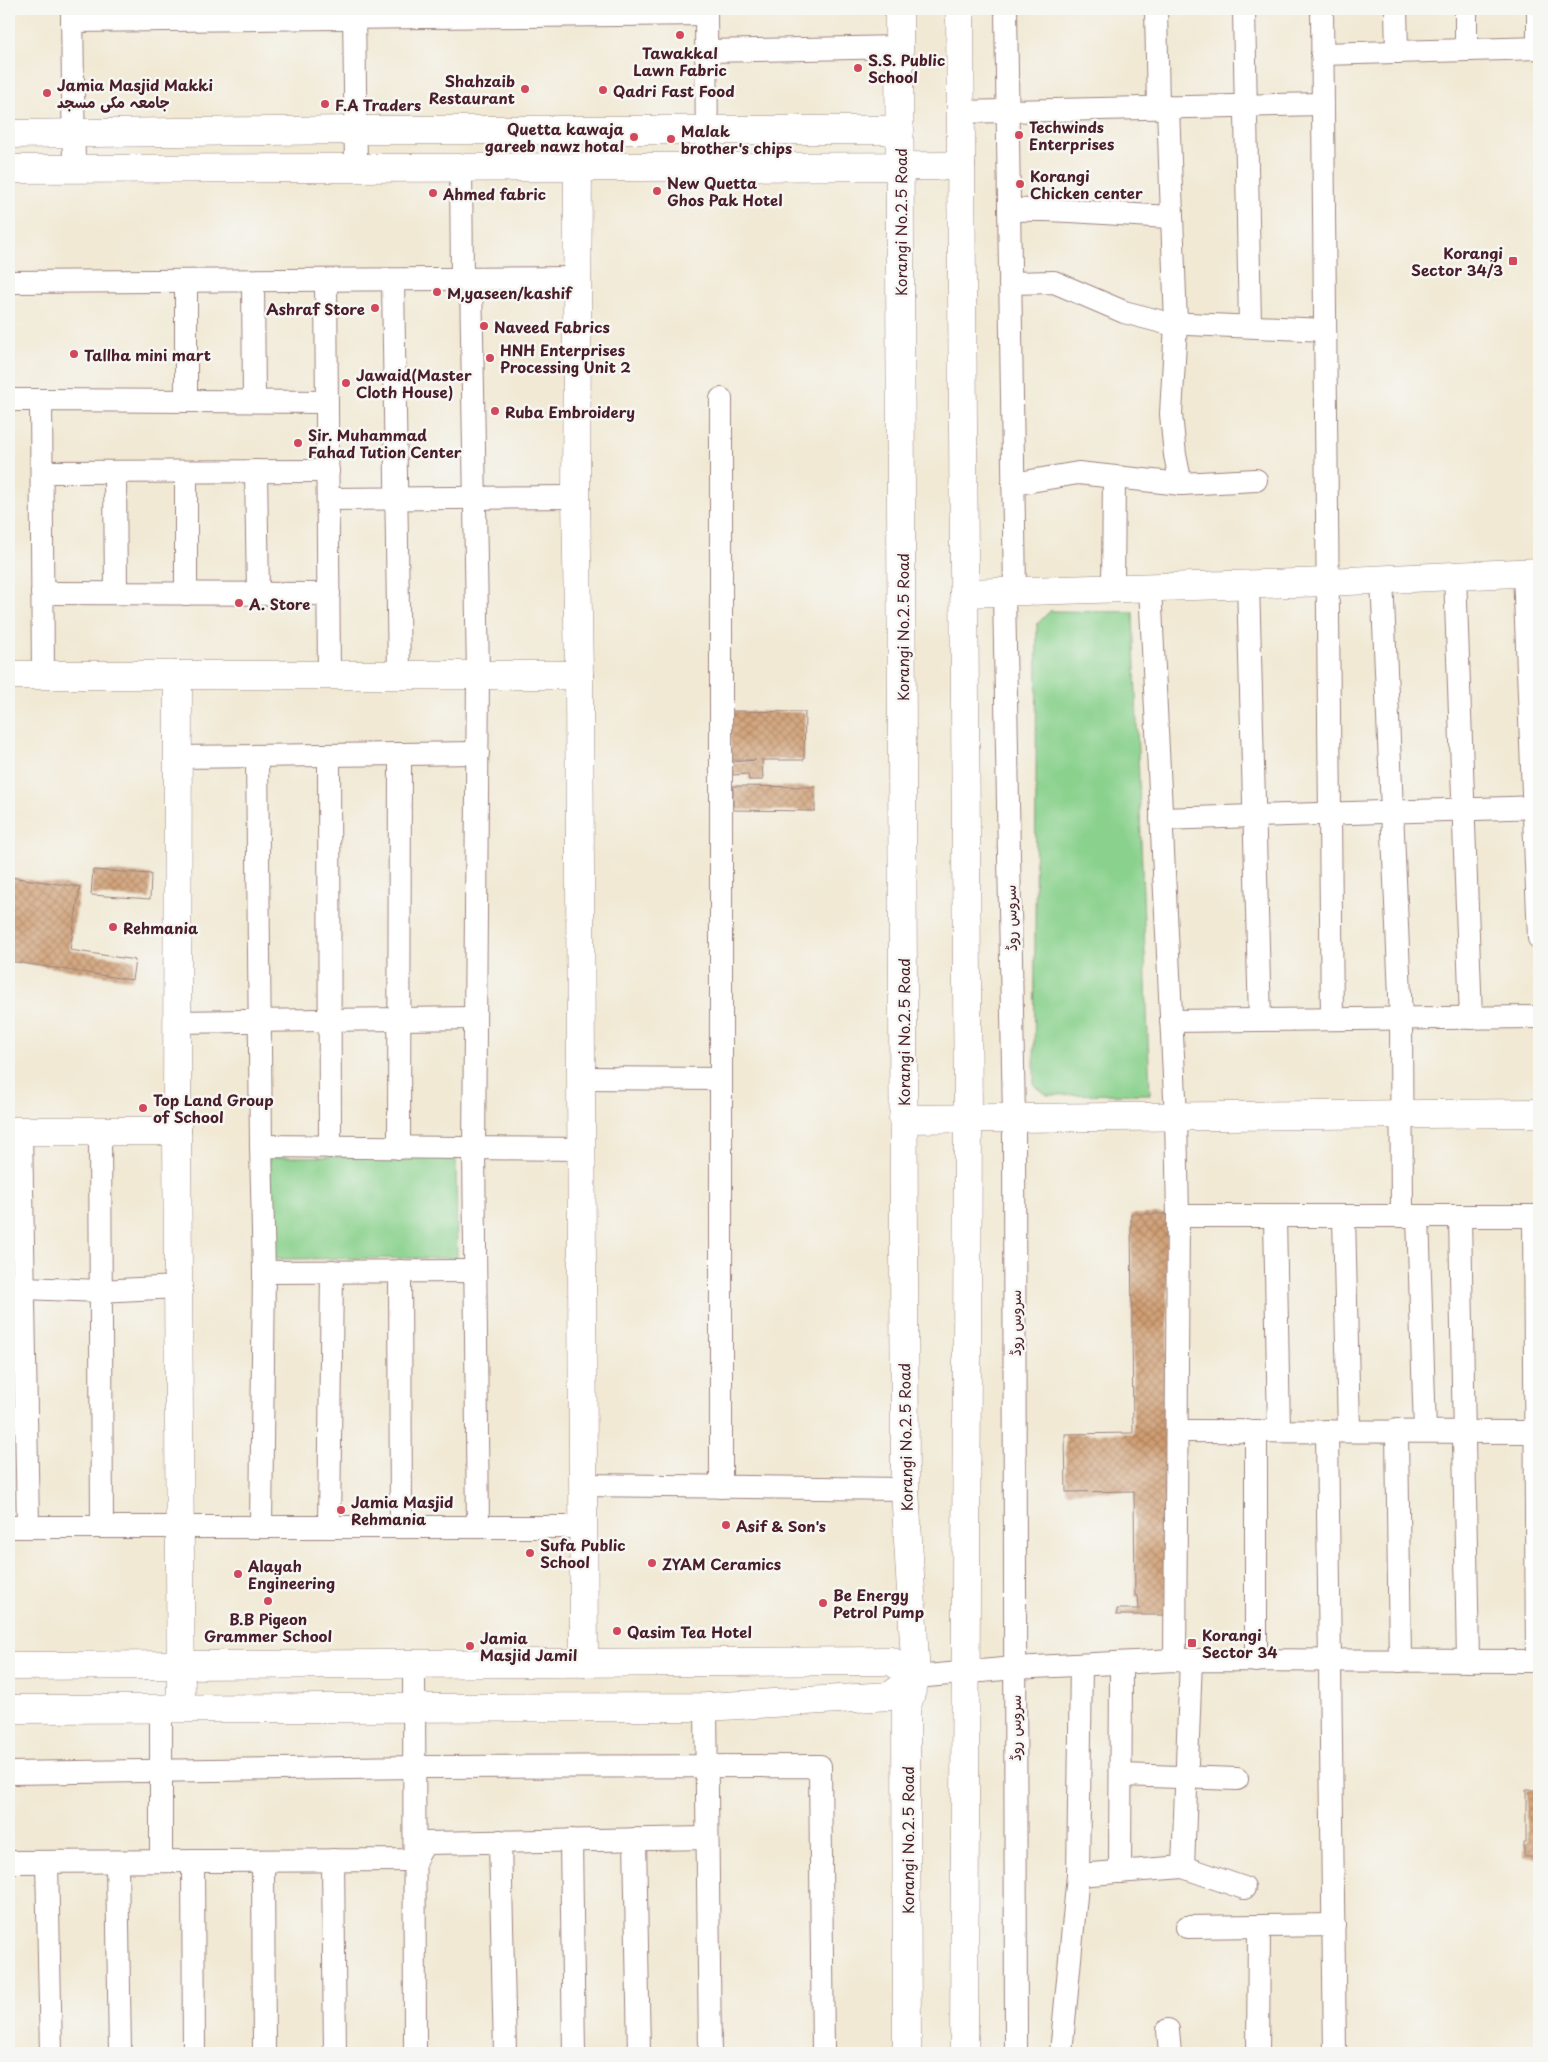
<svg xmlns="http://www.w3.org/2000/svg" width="1548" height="2062" viewBox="0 0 1548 2062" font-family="'Playpen Sans','Playpen Sans Arabic',sans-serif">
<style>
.grass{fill:#8ad18d;stroke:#6a785c}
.building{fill:url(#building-cross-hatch)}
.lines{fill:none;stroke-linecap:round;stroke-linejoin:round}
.minor-casing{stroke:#9e8480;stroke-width:24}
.tertiary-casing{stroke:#9e8480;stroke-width:29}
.secondary-casing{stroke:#9e8480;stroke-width:29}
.minor{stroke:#fff;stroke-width:22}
.tertiary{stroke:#fff;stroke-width:28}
.secondary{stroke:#fff;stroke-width:28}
.poi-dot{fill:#d1495b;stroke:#f6f6f2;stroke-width:2}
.labels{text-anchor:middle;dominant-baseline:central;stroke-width:5;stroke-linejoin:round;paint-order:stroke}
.poi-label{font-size:15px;font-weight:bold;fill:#4a1f2b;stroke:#f6f6f2;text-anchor:start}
.street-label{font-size:15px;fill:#4a1f2b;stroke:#f6f6f2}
</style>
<defs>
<pattern id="building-cross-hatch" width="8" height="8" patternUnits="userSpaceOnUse" patternTransform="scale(1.25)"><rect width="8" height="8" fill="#cf9d71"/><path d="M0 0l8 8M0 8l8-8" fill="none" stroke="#aa7f5d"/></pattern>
</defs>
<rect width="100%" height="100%" fill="#f6f6f2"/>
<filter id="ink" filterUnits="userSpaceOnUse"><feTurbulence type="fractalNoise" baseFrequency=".02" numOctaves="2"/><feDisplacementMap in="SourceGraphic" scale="10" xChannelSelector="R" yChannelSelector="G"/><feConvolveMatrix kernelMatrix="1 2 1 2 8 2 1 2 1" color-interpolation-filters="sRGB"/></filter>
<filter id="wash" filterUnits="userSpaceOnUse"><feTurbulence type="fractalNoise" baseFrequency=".0096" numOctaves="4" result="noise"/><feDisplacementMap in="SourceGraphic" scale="20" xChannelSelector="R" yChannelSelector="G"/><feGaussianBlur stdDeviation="1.12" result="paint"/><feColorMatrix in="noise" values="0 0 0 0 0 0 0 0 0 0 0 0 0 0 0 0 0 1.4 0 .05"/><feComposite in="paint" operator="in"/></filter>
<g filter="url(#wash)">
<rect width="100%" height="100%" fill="#f1e9d4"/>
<g class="grass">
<polygon points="1050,611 1133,612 1150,1094 1047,1095 1034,1085 1037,624"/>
<polygon points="456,1156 457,1258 270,1259 269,1157"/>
</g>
<g id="blocks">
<g class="building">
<polygon points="730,711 805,712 804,760 762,760 763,780 749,780 748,774 733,775 732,762 756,760 730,760"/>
<polygon points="733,786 815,787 815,811 733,810"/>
<polygon points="93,870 151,874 150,899 91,895"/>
<polygon points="10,877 80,887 70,950 135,960 132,980 9,961"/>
<polygon points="1131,1214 1168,1214 1167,1615 1117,1615 1117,1609 1139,1609 1138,1596 1135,1596 1134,1491 1066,1492 1065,1434 1133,1433"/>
<polygon points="1526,1790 1539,1790 1539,1857 1524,1857 1524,1843 1526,1843"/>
</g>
</g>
</g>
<g filter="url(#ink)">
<use href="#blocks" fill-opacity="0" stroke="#9e8480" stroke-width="1"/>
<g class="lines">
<g class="minor-casing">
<g id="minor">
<polyline points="72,9 74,168"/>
<polyline points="354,9 356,167"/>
<polyline points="706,9 707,166"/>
<polyline points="1006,9 1015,592"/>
<polyline points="1156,9 1158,107"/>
<polyline points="1244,9 1250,326"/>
<polyline points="1322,9 1332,1019"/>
<polyline points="1396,9 1397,52"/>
<polyline points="1466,9 1466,50"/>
<polyline points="1538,9 1538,48"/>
<polyline points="72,21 706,14"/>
<polyline points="706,51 900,47"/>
<polyline points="1322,54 1539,48"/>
<polyline points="1168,107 1176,324 1171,414 1175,455 1181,484"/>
<polyline points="961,112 1322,104"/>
<polyline points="461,167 462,279"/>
<path d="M1009 210C1063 208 1117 215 1172 217"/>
<polyline points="471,279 478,675 474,1149 478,1527"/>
<polyline points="393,280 399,675"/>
<polyline points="253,281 254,401"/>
<polyline points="326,281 329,675"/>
<polyline points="9,282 578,278"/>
<polyline points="1010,283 1054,282 1124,312 1166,323 1325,330"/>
<polyline points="721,399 721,1487"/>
<polyline points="9,400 41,400"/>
<polyline points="186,401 186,281"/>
<polyline points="256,471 258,593"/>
<polyline points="42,472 328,471"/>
<polyline points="115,472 116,593"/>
<polyline points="186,472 186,594"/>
<polyline points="1013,484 1078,473 1181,484 1256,480"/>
<polyline points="328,499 576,497"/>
<polyline points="1524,573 1539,938"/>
<polyline points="1455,575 1471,1018"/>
<polyline points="1382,578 1401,1019 1402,1216"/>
<polyline points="1248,583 1260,1020"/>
<polyline points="1150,587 1176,1117 1178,1216 1175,1660"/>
<polyline points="1113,589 1114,477"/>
<polyline points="42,593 329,594"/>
<polyline points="1004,593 1014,1118 1016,2053"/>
<polyline points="43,675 41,400 327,402"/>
<polyline points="329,755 330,1147"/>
<polyline points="257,756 261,1146"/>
<polyline points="178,757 478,753"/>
<polyline points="1161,819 1539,807"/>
<polyline points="1171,1021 1539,1017"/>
<polyline points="177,1022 475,1018"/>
<polyline points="581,1078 721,1079"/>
<polyline points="21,1131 28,1527"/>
<polyline points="100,1131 102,1526"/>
<polyline points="399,1148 400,754"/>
<polyline points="1178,1216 1539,1216"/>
<polyline points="1275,1216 1279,1431"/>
<polyline points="1344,1216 1349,1430"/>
<polyline points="1418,1216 1425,1430"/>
<polyline points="1460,1216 1468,1661"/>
<polyline points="1534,1216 1537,1661"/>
<polyline points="400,1271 401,1527"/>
<polyline points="475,1271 264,1272 261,1146 581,1149"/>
<polyline points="24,1288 100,1291 177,1287"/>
<polyline points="1397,1430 1400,1661"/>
<polyline points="1177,1431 1539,1432"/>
<polyline points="1327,1431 1335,2053"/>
<polyline points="583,1485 905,1489"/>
<polyline points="261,1526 264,1272"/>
<polyline points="9,1527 583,1527"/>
<polyline points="329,1527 332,1271"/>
<polyline points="1256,1661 1256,1431"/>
<polyline points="414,1664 415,2053"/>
<polyline points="916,1677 1014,1668 1175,1660 1539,1661"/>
<polyline points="706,1707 710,2053"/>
<polyline points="161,1709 161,1861"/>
<polyline points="9,1773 415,1767 820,1766 823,2053"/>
<polyline points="1121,1775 1237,1779"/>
<polyline points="635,1839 639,2053"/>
<polyline points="571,1840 574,2053"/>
<polyline points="500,1841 505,2053"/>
<polyline points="333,1860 335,2053"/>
<polyline points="193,1861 194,2053"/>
<polyline points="263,1861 264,2053"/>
<polyline points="9,1862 415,1860 425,1843 707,1838"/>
<polyline points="47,1862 51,2053"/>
<polyline points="117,1862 120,2053"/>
<polyline points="1183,1867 1191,1660"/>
<polyline points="1120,1872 1121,1663"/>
<polyline points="1078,1875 1183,1867 1244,1888"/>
<polyline points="1187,1927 1334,1925"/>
<polyline points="1168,2030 1170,2053"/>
<polyline points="1061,2053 1078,1875 1081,1665"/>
<polyline points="1258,2053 1259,1926"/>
</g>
</g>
<g class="tertiary-casing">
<g id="tertiary">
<polyline points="9,134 355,130 900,130"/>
<polyline points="578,166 576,497 579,675 584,1663"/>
<polyline points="9,169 961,166"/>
<polyline points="964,593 1328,582 1539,572"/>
<polyline points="9,675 579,675"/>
<polyline points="178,675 177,1131 181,1708"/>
<polyline points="903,1119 1539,1113"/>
<polyline points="9,1131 177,1131"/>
<polyline points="9,1666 891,1661 916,1677 890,1696 706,1707 9,1709"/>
</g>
</g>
<g class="secondary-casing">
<g id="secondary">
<polyline points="899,9 905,1489 916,1677 906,1709 907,2053"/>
<polyline points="960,9 968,1119 964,2053"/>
</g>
</g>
<use href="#minor" class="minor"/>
<use href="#tertiary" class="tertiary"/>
<use href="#secondary" class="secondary"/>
</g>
</g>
<g class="poi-dot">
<circle cx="680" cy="35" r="5"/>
<circle cx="858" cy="68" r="5"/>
<circle cx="525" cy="89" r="5"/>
<circle cx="603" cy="90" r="5"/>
<circle cx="47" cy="93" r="5"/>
<circle cx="325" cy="104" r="5"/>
<circle cx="1019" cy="135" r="5"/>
<circle cx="634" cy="137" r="5"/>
<circle cx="671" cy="139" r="5"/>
<circle cx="1020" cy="184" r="5"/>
<circle cx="657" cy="191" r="5"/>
<circle cx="433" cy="193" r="5"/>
<rect x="1508" y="256" width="10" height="10" rx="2.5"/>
<circle cx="437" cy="292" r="5"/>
<circle cx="375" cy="308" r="5"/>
<circle cx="484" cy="326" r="5"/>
<circle cx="74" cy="354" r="5"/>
<circle cx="490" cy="358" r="5"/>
<circle cx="346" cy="383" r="5"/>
<circle cx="495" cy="411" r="5"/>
<circle cx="298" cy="443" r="5"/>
<circle cx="239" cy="603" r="5"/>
<circle cx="113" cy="927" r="5"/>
<circle cx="143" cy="1108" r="5"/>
<circle cx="341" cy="1510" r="5"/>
<circle cx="726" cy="1525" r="5"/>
<circle cx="530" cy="1553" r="5"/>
<circle cx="652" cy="1563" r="5"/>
<circle cx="238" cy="1574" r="5"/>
<circle cx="268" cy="1601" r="5"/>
<circle cx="823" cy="1603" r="5"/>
<circle cx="617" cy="1631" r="5"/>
<rect x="1187" y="1638" width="10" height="10" rx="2.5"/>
<circle cx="470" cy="1646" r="5"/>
</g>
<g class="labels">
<g class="poi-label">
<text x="680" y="52" text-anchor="middle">Tawakkal<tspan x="680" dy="17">Lawn Fabric</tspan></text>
<text x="868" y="59">S.S. Public<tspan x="868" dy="17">School</tspan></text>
<text x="515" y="80" text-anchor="end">Shahzaib<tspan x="515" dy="17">Restaurant</tspan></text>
<text x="57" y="84">Jamia Masjid Makki<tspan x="57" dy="17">جامعہ مکی مسجد</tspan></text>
<text x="613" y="90">Qadri Fast Food</text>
<text x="335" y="104">F.A Traders</text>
<text x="1029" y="126">Techwinds<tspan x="1029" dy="17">Enterprises</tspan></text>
<text x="624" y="128" text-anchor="end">Quetta kawaja<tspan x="624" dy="17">gareeb nawz hotal</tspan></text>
<text x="681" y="130">Malak<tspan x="681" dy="17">brother's chips</tspan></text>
<text x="1030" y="175">Korangi<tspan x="1030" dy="17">Chicken center</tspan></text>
<text x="667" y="182">New Quetta<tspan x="667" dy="17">Ghos Pak Hotel</tspan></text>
<text x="443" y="193">Ahmed fabric</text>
<text x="1503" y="252" text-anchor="end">Korangi<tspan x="1503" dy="17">Sector 34/3</tspan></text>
<text x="447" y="292">M,yaseen/kashif</text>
<text x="365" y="308" text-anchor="end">Ashraf Store</text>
<text x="494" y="326">Naveed Fabrics</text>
<text x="500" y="349">HNH Enterprises<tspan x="500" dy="17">Processing Unit 2</tspan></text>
<text x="84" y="354">Tallha mini mart</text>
<text x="356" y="374">Jawaid(Master<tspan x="356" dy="17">Cloth House)</tspan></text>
<text x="505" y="411">Ruba Embroidery</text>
<text x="308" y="434">Sir. Muhammad<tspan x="308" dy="17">Fahad Tution Center</tspan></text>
<text x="249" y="603">A. Store</text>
<text x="123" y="927">Rehmania</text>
<text x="153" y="1099">Top Land Group<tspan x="153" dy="17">of School</tspan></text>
<text x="351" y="1501">Jamia Masjid<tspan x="351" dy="17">Rehmania</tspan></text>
<text x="736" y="1525">Asif &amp; Son's</text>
<text x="540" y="1544">Sufa Public<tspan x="540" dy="17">School</tspan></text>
<text x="662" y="1563">ZYAM Ceramics</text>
<text x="248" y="1565">Alayah<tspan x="248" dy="17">Engineering</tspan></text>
<text x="833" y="1594">Be Energy<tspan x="833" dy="17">Petrol Pump</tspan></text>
<text x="268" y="1618" text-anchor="middle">B.B Pigeon<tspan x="268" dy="17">Grammer School</tspan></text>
<text x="627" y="1631">Qasim Tea Hotel</text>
<text x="1202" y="1634">Korangi<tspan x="1202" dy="17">Sector 34</tspan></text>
<text x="480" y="1637">Jamia<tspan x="480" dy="17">Masjid Jamil</tspan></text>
</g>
<g class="street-label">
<text transform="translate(900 222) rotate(-90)">Korangi No.2.5 Road</text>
<text transform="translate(902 627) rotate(-90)">Korangi No.2.5 Road</text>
<text transform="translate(1010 918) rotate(-91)">سروس روڈ</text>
<text transform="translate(903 1032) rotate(-90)">Korangi No.2.5 Road</text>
<text transform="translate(1014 1323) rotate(-90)">سروس روڈ</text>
<text transform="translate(905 1437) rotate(-91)">Korangi No.2.5 Road</text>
<text transform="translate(1014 1728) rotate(-90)">سروس روڈ</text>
<text transform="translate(907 1840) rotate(-90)">Korangi No.2.5 Road</text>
</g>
</g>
<rect width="1548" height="2062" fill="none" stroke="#f6f6f2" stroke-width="30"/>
</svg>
